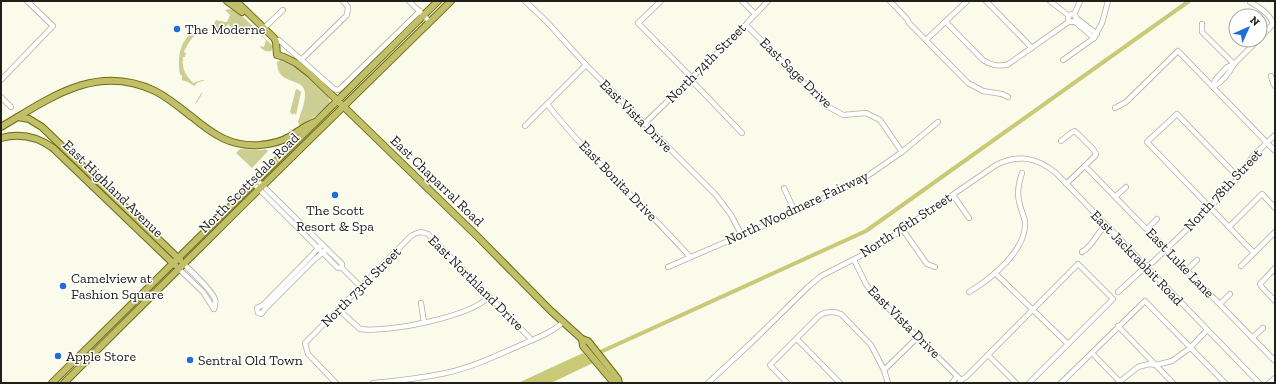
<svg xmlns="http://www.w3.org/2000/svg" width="1276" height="384" viewBox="0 0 1276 384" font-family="'Zilla Slab',serif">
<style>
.green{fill:#cdce94}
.water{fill:#cac978}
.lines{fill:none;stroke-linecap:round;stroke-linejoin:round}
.stream{stroke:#cac978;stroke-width:1}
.canal{stroke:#cac978;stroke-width:4}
.minor-casing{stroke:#b0b0a0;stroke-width:6}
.major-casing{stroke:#6d6b0d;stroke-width:8}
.minor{stroke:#fff;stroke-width:4.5}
.major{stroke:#c1bf6a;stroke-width:6}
.poi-dot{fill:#216dd8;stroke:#fff;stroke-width:1.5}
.labels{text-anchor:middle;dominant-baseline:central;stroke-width:3;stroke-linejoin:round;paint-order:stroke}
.poi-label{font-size:14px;fill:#20201a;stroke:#fff;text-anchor:start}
.street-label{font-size:14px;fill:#20201a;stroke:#fff}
</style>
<rect width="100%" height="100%" fill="#fafbea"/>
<g class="green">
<path d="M229 9 237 11 272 45 273 47 271 51C267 52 261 50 260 46L264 47 266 40 259 34 232 28 228 24 226 27 220 26 219 29 212 27 216 20 225 22H227L230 15 225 10Z"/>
<path d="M200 29 203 30V31C195 31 187 45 184 52L186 53 185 57H183C182 70 185 74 193 83L202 80H205L197 83 194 86 188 82 182 80V76L180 74C177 57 180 35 200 29Z"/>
<path d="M282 59C301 66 315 84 329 98L330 103 318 114 300 127 298 122C300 114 305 104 305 95 306 75 277 88 277 62Z"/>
<polygon points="296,89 299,90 301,92 296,115 294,113 293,115 290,112"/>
<polygon points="240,149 262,150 265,149 268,151 252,168 236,153"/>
</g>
<polygon class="water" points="583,353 593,363 551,383 518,383"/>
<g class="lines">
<polyline class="stream" points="196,103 202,93"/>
<polyline class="canal" points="596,354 866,231 1189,1"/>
<g class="minor-casing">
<g id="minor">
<polyline points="409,1 430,22"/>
<polyline points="525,1 547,22 586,65 716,195 731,215 741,234"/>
<polyline points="661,1 638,23 692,78 693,82 742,133"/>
<polyline points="742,1 755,14"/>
<polyline points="890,1 907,19 909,23 968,83 983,91 1002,94 1008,97"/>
<polyline points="986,1 1032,48"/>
<polyline points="1050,1 1069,16"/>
<path d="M1250 2C1258 6 1271 15 1273 24L1260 38"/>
<circle cx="1072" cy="18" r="4"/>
<polyline points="1074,15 1080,1"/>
<polyline points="1076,18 1097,34"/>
<polyline points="1074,21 1094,38"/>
<path d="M946 22 983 60C992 66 998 66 1007 65L1070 21"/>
<polyline points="1202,24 1202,32 1234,64"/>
<polyline points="746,25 827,106 843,115 866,113 880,120 902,152"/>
<polyline points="264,28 283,10"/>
<polyline points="276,40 279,40 334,89 338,90 341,88 420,11"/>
<polyline points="926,40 967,1"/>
<polyline points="301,60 345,17 347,15 348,7 343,1"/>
<polyline points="1063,60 1094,38 1102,23 1108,1"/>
<polyline points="1271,76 1273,83 1275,86"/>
<polyline points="1,80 53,26 27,1"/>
<polyline points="1213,87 1215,80 1227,67 1234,64 1258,40"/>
<path d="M1213 87C1222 82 1229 74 1234 64"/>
<polyline points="1,97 11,107"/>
<path d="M547 104C590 159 644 205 690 257"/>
<polyline points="1115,108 1126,102 1178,51 1275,151"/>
<polyline points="644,124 746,25 747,23 768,1"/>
<polyline points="525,126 586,65"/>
<polyline points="1061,141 1071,133 1075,131 1093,149 1096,154 1094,157 1066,184"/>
<polyline points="1085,166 1275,361"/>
<polyline points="1238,177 1177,114 1147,142 1254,253"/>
<polyline points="257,180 342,264 342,268"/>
<polyline points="253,183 338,268 342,268 361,287"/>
<polyline points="784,188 795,212"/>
<polyline points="953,195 969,218"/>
<polyline points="1115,197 1126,187"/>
<polyline points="1229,227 1262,194 1275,208"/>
<polyline points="1147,229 1157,219"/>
<polyline points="903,230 927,264 935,267"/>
<polyline points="322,244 311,256 263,305 257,308 258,313 261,314 266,308 314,260 327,249"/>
<path d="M1082 252C1093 246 1096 234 1106 225"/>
<polyline points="854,260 866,284 871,291 961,380"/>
<path d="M184 264C192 272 211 289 215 299 216 302 215 306 214 309"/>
<polyline points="1241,266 1275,232"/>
<polyline points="668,267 795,212 863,179 902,152 938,122"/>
<polyline points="1275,268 1260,284 1261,286 1275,301"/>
<polyline points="179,269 203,292 214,309"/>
<polyline points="1187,270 1197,260"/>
<polyline points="995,273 1068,344"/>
<path d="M969 292C991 279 1027 250 1025 222 1024 215 1020 208 1019 201 1017 193 1019 182 1022 173"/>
<polyline points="1118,292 1142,270 1153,262 1210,207 1234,183 1253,156 1275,135"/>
<polyline points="421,303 424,322"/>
<polyline points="1220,304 1230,294"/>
<path d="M338 309 360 329C388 333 469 317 489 297"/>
<polyline points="1118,326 1173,383"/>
<polyline points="1252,338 1263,328"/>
<polyline points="797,339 840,383"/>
<polyline points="1092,353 1121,383"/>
<polyline points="988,355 1016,383"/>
<polyline points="884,370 918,337"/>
<path d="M336 383 308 354 305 343 411 236C418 232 421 231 428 234L528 336 531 340"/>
<path d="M373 383C397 381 422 378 446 373 473 367 498 355 523 344 537 338 553 332 563 322"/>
<path d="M708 383 751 343 808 287 821 276 874 249 996 165C1019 154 1036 157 1056 173L1259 383"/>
<path d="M787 383 770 365 820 315C827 311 833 311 841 314L871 345 884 370 888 383"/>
<polyline points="952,383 957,376"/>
<polyline points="959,383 961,380 966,377 1078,264 1113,299 1029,383"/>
<polyline points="1061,383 1145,301 1225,383"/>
<polyline points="1118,383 1138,367 1149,364 1156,365 1172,361 1190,348 1207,330"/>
<polyline points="1269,383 1275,378"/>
</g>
</g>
<g class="major-casing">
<g id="major">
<polyline points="227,1 242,12"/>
<polyline points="236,1 274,38 276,42 277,55 284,57 296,63 310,74 478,237 551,311 582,339 588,341 618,379 619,383"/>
<polyline points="18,117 29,119 42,127 180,260"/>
<path d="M1 127C50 98 96 63 155 91 169 98 180 108 192 117 214 135 231 147 260 145 270 144 281 142 289 137 298 132 305 125 315 122"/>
<path d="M1 138C20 133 38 137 53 148L175 265"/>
<polyline points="582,339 583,346 614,383"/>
<polyline points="52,383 438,1"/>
<polyline points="64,383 243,205 451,1"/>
</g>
</g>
<use href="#minor" class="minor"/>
<use href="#major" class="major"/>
</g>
<g class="poi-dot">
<circle cx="177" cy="29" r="4"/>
<circle cx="335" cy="195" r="4"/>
<circle cx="63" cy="286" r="4"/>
<circle cx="58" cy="356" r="4"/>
<circle cx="190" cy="360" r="4"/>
</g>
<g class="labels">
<g class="poi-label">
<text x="185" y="29">The Moderne</text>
<text x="335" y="210" text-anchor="middle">The Scott<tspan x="335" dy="16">Resort &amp; Spa</tspan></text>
<text x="71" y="278">Camelview at<tspan x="71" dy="16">Fashion Square</tspan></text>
<text x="66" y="356">Apple Store</text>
<text x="198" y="360">Sentral Old Town</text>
</g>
<g class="street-label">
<text transform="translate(706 63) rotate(-45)">North 74th Street</text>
<text transform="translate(796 73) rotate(44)">East Sage Drive</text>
<text transform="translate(636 116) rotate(45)">East Vista Drive</text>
<text transform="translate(437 181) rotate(44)">East Chaparral Road</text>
<text transform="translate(618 181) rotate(46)">East Bonita Drive</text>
<text transform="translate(249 183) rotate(-45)">North Scottsdale Road</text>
<text transform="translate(113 189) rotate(44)">East Highland Avenue</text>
<text transform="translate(1223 190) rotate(-47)">North 78th Street</text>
<text transform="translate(797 208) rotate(-25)">North Woodmere Fairway</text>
<text transform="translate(906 225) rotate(-33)">North 76th Street</text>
<text transform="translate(1137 258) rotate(46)">East Jackrabbit Road</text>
<text transform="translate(1180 263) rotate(46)">East Luke Lane</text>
<text transform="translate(476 283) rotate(45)">East Northland Drive</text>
<text transform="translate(361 287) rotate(-45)">North 73rd Street</text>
<text transform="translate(904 322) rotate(45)">East Vista Drive</text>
</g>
</g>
<rect width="1276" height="384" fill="none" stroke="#20201a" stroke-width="4"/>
<g transform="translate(1248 28) rotate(45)"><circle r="19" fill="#ffffff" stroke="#a6a6a3"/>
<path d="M0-3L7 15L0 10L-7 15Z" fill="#216dd8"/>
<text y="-6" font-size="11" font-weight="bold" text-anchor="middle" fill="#20201a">N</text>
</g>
</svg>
